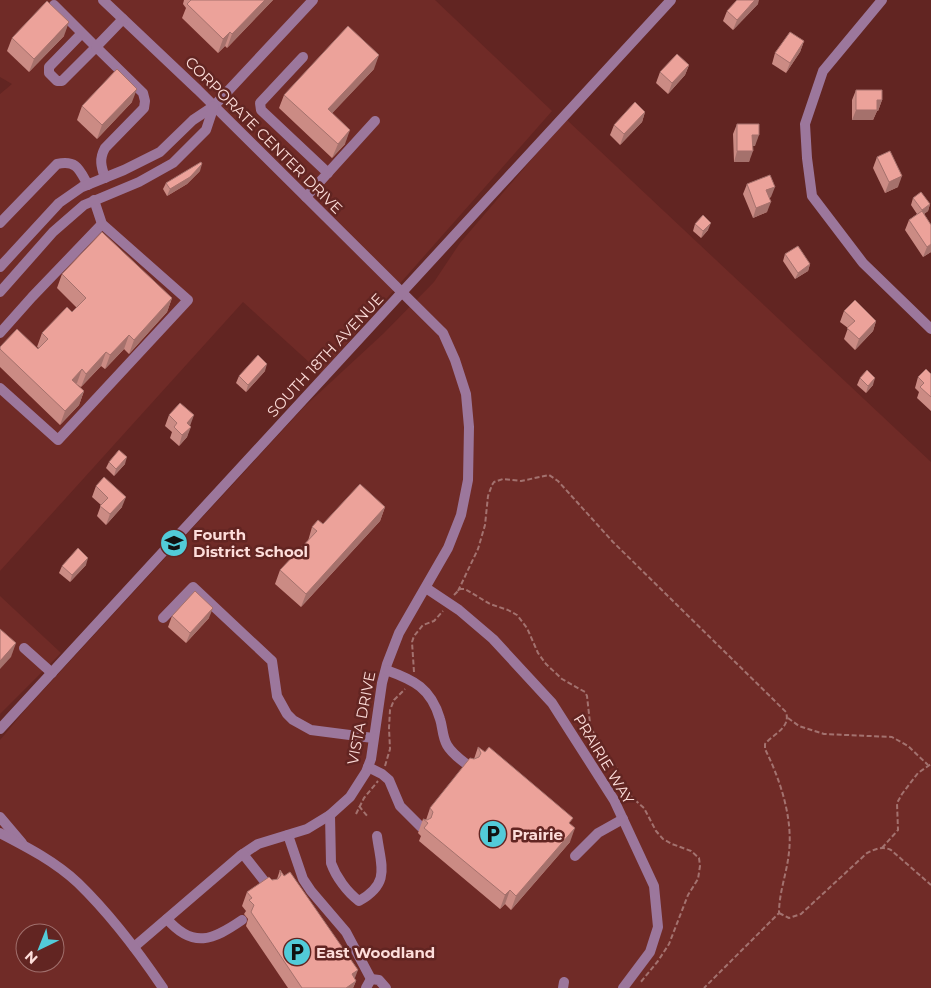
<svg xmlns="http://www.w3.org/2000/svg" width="931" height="988" viewBox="0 0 931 988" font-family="Montserrat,sans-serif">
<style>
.built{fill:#702b27;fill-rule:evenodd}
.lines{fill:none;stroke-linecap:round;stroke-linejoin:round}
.path{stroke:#a3726f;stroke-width:2;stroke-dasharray:5 2.5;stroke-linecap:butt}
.minor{stroke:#9c779c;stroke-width:10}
.wall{fill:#cb8b84}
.shaded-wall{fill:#a5716c}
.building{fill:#eca29a;stroke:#a5716c}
.labels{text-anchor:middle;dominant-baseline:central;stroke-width:5;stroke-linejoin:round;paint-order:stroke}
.street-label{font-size:15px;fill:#fdddda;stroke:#622522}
.poi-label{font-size:15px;font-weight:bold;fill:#fdddda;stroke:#622522;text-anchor:start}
</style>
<rect width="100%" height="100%" fill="#622522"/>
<g class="built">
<polygon points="0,0 435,0 552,111 321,373 243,302 0,571 0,94 12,84 0,77"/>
<path d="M567 120 931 462V988H0V740L25 710 304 407 384 333 434 282 460 243 537 153ZM25 933H55V963H25Z"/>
<polygon points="0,596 61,653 0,714"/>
</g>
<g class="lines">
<g class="path">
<path d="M458 591 478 549 485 525 488 496 492 485 494 482 503 479 521 481 549 475 558 481 613 542 786 712C791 728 773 734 765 744V749C780 779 793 818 789 852 787 873 779 892 779 913L704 988"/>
<polyline points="454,595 460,589 465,589 490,604 508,610 517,615 527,628 538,653 546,664 562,679 585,692 587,696 590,723 595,737 604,755 616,766 625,791 644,808 656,831 663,839 672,844 691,851 699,858 700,866 698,879 688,895 669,944 658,961 640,983"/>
<polyline points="414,672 412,642 414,636 423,625 434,621 443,611"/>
<polyline points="788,718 799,726 824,734 892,737 908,746 928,765"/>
<polyline points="385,766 390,749 389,728 390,710 394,700 405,689"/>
<polyline points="359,806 368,817"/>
<polyline points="356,814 364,798 378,781"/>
<polyline points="882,848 898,830 897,803 902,794 918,773 931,764"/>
<path d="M779 913 789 918 801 914 867 853C875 849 883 846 891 850L931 885"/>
</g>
<g class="minor">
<polyline points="103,0 198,90 443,333 455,360 466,394 469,427 468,480 461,515 448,548 399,633 387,664 382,683 371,759 366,772 350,797 330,815 307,829 258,844 240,856 134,947"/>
<polyline points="882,0 823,71 805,124 807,158 812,196 863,263 931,329"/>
<polyline points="54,5 96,47 62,81 57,81 49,73 49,67 82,33"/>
<polyline points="303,57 260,103 261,110 328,173"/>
<path d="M105 178C101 166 99 159 105 148L144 108 145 101 143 93 96 47 123 19"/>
<polyline points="306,197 375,121"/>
<path d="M0 223 57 164C77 160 79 169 88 185"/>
<polyline points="0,267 59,203 82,187 124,170 160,152 193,120 214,106 313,0"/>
<polyline points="0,292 53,232 84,205 139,182 173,163 206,130 214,106"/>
<polyline points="0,333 32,297 102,224"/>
<polyline points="0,388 58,440 188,300 102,224 94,200"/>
<polyline points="426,588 459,610 493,639 552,703 614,800 654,886 658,927 650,952 623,988"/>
<polyline points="163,618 193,587 272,661 277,696 287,714 293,720 311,730 373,738"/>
<polyline points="24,648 52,673"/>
<path d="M386 670C414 680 431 688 440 719 443 728 442 736 447 745 452 754 461 760 469 766"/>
<polyline points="0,729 671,0"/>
<polyline points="368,767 382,774 389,780 400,806 421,827"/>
<path d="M330 815 331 863C336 877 347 892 359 901 391 883 381 866 377 836"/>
<polyline points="0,817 22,843"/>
<path d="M0 833C27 847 56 862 78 883 111 915 138 951 163 988"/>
<polyline points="288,835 303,879 311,891 346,932 371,979"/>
<polyline points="243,854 269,887"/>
<polyline points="575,856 598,833 623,819"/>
<path d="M167 919C193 949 213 940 242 920"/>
<polyline points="371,979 379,980 386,988"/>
<polyline points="366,988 371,979"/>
<polyline points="563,988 564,982"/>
</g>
</g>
<g class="wall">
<polygon points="184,0 273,0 227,48 225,46 218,53 182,18 186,8 183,4"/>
<polygon points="758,4 733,30 723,21 727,11"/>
<polygon points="64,36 29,72 7,51 12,38"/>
<polygon points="804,41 800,52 786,73 772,64 775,53"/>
<polygon points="689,65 685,75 668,94 656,83 660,72"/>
<polygon points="374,69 332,113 345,144 332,158 279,108 284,95"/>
<polygon points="856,90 882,100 878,111 877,111 873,120 852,120 852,100"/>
<polygon points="132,102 97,139 77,120 82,106"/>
<polygon points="645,112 642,122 620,145 610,135 614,125"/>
<polygon points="737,124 755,146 752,146 749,162 734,162 733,134"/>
<polygon points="877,157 898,187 885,193 873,168"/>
<polygon points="200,171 187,184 167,196 163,189 166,183"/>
<polygon points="747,184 771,197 769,198 767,212 753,218 743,194"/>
<polygon points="913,198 930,204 928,211 924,214 931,225 931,252 923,257 905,230 909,220 917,214 911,205"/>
<polygon points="695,224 708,230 701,238 693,231"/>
<polygon points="785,254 810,264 808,271 795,279 783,261"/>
<polygon points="62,274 172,298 167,312 129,354 124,349 105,369 101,366 81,387 76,384 84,391 79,405 60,425 0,367 0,347 38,349 39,348 37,347 42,333 72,312 77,308 57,288"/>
<polygon points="844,311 876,321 873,331 855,350 844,339 848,328 840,322"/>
<polygon points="265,371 246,392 236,383 239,376"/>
<polygon points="931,374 931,411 917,398 919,392 915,388 918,377"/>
<polygon points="860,378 873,385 866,393 857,385"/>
<polygon points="169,415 190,426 187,437 179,446 170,438 172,432 165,426"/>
<polygon points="109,462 125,464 114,476 106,468"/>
<polygon points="96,486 122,507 106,525 97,516 101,505 92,497"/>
<polygon points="385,507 380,521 301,607 275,584 280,570 308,541 312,527"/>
<polygon points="86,565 70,582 59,573 62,566"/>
<polygon points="172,616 209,618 186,643 168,627"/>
<polygon points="478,747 570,824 570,842 511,910 505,904 500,909 419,841 421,836 418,833 423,819 426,820 430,808 474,759"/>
<polygon points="280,870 355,979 356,981 353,988 288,988 246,926 248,919 244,914 246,911 242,906 247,892 272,880 277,879"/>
</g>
<g class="shaded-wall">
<polygon points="265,0 273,0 227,48 232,34"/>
<polygon points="755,0 759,0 758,4 733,30 737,20"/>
<polygon points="69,22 64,36 29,72 34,59"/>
<polygon points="230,32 225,46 218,53 223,39"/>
<polygon points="804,41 800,52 786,73 790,63"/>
<polygon points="379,55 374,69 323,123 328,109"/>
<polygon points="689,65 685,75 668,94 672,83"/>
<polygon points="137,89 132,102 97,139 102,125"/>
<polygon points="877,100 882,100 878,111 877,111 873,120 852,120 856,110"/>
<polygon points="645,112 642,122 620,145 624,134"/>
<polygon points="350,130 345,144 332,158 338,144"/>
<polygon points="752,135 759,135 755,146 749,146"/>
<polygon points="737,151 753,151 749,162 734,162"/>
<polygon points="202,164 200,171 187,184 167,196 170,189"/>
<polygon points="902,176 898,187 885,193 889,182"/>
<polygon points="775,187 771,197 762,200 766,190"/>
<polygon points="771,202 767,212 753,218 756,208"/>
<polygon points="930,204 928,211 920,217 922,210"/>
<polygon points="711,223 708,230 701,238 703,231"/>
<polygon points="931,244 931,252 923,257 927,247"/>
<polygon points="810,264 808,271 795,279 798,273"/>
<polygon points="172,298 167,312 129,354 134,340"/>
<polygon points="876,321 873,331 855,350 859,339"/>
<polygon points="129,335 124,349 105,369 110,355"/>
<polygon points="106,352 101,366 81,387 86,374"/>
<polygon points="267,364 265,371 246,392 248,385"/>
<polygon points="82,369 77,383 67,393 72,380"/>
<polygon points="875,378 873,385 866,393 868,386"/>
<polygon points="84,391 79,405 60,425 65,411"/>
<polygon points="194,415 190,426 183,434 187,423"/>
<polygon points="191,427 187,437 179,446 182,435"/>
<polygon points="127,457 125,464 114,476 116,469"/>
<polygon points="126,497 122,507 106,525 110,514"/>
<polygon points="385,507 380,521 301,607 306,594"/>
<polygon points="88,558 86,565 70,582 72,575"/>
<polygon points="213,608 209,618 186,643 190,633"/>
<polygon points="16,643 11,657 0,669 0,661"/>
<polygon points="575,828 570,842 511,910 516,896"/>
<polygon points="510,890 505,904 500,909 505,895"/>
<polygon points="358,970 353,983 356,981 353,988 346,988 352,974"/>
</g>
<g class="building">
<polygon points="191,0 265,0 232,34 230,32 223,39 187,4"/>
<polygon points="737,0 755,0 737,20 727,11"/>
<polygon points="47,1 69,22 34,59 12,38"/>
<polygon points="348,26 379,55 328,109 350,130 338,144 284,95"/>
<polygon points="790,32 804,41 790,63 775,53"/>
<polygon points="677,54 689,65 672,83 660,72"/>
<polygon points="117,69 137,89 102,125 82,106"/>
<polygon points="856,90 882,90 882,100 877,100 877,110 856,110"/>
<polygon points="635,102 645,112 624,134 614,125"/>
<polygon points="737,124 759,124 759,135 752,135 753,151 737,151"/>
<polygon points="890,151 902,176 889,182 877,157"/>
<polygon points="201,162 202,164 190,177 170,189 166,183"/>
<polygon points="770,175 775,187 766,190 771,202 756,208 747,184"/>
<polygon points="921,192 930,204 922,210 913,198"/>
<polygon points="922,211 931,225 931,244 927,247 909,220"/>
<polygon points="703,215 711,223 703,231 695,224"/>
<polygon points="102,232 172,298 134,340 129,335 110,355 106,352 86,374 82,369 72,380 84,391 65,411 0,349 0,347 17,329 38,349 48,339 42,333 67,307 72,312 86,298 62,274"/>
<polygon points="798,246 810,264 798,273 785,254"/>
<polygon points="855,300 876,321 859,339 847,328 855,321 844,311"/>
<polygon points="258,355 267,364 248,385 239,376"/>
<polygon points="926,369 931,374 931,397 920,387 924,383 918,377"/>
<polygon points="867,370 875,378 868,386 860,378"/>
<polygon points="180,403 194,415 187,423 191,427 182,435 174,427 177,423 169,415"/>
<polygon points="119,450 127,457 116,469 109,462"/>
<polygon points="104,477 126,497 110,514 100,506 108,498 96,486"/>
<polygon points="360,484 385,507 306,594 280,570 317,531 312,527 318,520 323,524"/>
<polygon points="78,548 88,558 72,575 62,566"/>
<polygon points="195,591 213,608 190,633 172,616"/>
<polygon points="0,629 16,643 0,661"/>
<polygon points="478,747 485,752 489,747 573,818 569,823 575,828 516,896 510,890 505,895 424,828 428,823 423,819 427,820 431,818 433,812 430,808 470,758 474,759 479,757 481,753"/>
<polygon points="280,870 284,876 290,872 358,970 352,974 356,981 346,988 302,988 251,912 254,905 249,900 252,898 247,892 269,877 272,880 278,879 281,875"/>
</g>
<defs>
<g id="school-disc" transform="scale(1.4375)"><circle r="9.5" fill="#52cbd9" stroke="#622522"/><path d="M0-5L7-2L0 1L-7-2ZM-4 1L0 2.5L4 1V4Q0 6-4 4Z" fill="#111"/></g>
<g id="parking-disc" transform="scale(1.4375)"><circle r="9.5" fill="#52cbd9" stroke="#622522"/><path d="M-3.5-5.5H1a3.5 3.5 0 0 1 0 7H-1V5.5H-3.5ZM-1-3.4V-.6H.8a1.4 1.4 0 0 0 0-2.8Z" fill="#111"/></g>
</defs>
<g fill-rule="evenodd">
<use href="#school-disc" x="174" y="543"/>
<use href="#parking-disc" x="493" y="834"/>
<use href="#parking-disc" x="297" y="952"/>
</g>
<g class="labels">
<g class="street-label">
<text transform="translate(264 135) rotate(45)">CORPORATE CENTER DRIVE</text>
<text transform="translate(325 355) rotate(-47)">SOUTH 18TH AVENUE</text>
<text transform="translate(361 718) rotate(-79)">VISTA DRIVE</text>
<text transform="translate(604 759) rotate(59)">PRAIRIE WAY</text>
</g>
<g class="poi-label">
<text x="193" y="534">Fourth<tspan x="193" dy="17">District School</tspan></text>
<text x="512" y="834">Prairie</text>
<text x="316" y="952">East Woodland</text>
</g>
</g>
<g transform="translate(40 948) rotate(223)"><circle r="24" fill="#622522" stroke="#a06f6c"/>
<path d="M0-4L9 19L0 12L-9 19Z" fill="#52cbd9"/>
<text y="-8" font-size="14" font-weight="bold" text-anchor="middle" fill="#fdddda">N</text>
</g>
</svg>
